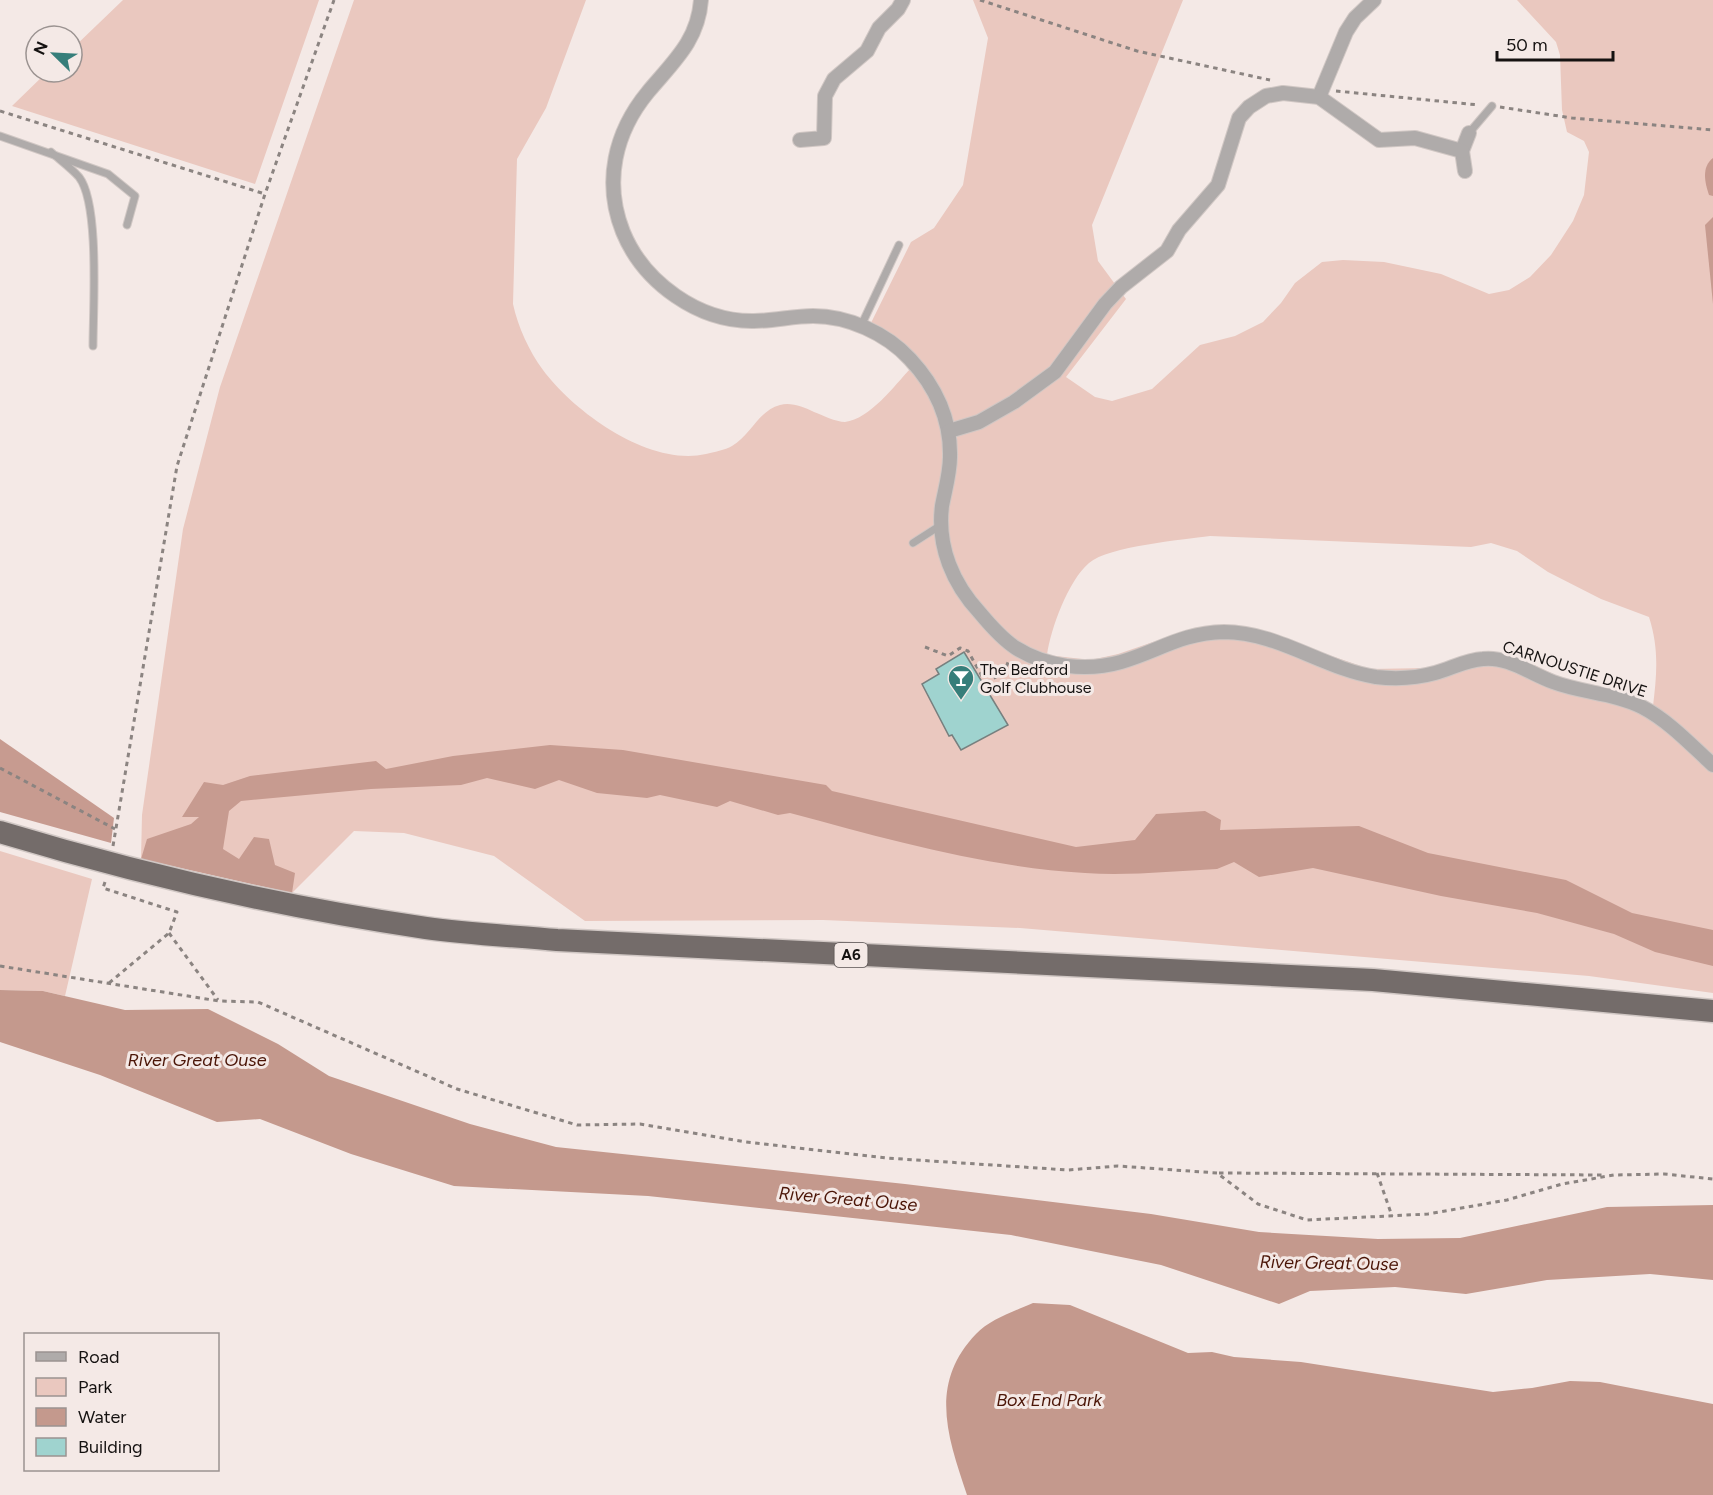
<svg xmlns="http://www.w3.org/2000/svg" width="1713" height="1495" viewBox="0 0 1713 1495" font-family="Figtree,sans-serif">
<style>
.green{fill:#eac8bf;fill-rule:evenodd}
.forest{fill:#c79b90}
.water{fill:#c4998d}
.building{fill:#9fd3cf;stroke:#77807f;stroke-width:1.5}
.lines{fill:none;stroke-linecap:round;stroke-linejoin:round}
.service-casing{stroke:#d0c7c4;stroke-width:9}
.minor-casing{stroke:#d0c7c4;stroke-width:16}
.trunk-casing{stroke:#d0c7c4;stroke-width:25}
.path{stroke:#8b8481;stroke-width:3;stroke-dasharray:4.5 4.5;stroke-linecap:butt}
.service{stroke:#afabaa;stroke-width:7}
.minor{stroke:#afabaa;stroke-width:14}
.trunk{stroke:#746c6a;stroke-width:22}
.labels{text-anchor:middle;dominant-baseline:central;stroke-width:6;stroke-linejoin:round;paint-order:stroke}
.shield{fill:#f4e9e6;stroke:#585251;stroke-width:1.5}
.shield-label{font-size:15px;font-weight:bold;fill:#151211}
.poi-label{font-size:16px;fill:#151211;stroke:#f4e9e6;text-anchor:start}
.street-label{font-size:16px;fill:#151211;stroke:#f4e9e6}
.water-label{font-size:18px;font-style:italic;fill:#4b1507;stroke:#f4e9e6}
</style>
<rect width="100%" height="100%" fill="#f4e9e6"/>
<g class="green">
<polygon points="123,0 319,0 255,184 12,106 47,72 72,72 72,49"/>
<path d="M354 0H586L546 108 517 159 513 304C518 327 529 351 543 370 575 413 650 467 706 454 714 452 725 450 732 446 751 435 758 411 780 405 791 402 804 407 814 412 822 415 836 422 845 422 870 419 894 386 911 368L868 329 911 242 934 228 963 185 988 38 973 0H1183L1092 225 1098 261 1126 299 1066 377 1095 397 1112 401 1152 389 1200 345 1235 336 1263 322 1281 303 1295 283 1322 262 1343 260 1384 262 1441 274 1489 294 1509 290 1530 277 1551 255 1573 221 1584 195 1589 152 1584 141 1567 132 1562 110 1560 55 1556 42 1517 0H1713V993L1589 976 1020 928 823 920 585 921 494 856 404 833 354 831 292 893 141 859 142 815 183 529 220 387ZM1210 536 1471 547 1491 543 1517 551 1548 572 1601 599 1649 617C1659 648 1657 674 1653 706L1568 681 1530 663 1499 654H1476L1428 668 1369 669 1254 629 1228 625 1194 628 1118 654 1091 660 1047 655C1051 628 1068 581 1089 563 1109 546 1182 540 1210 536Z"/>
<polygon points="0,851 92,879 65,996 43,991 0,990"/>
</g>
<g class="forest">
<path d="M1713 158V196L1709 195C1705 183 1701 167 1713 158Z"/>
<polygon points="1713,217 1713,304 1705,225"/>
<polygon points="0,739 114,818 111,843 0,812"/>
<path d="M550 745 623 750 826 785 832 791 1076 847 1135 840 1156 814 1205 811 1221 820 1220 830 1359 826 1428 853 1566 880 1632 913 1713 930V966L1655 952 1614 934 1537 913 1441 896 1313 868 1259 877 1234 862 1217 869C1174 871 1128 876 1085 873 984 867 887 839 790 813L778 815 730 801 717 807 660 795 647 798 597 793 559 780 535 789 487 778 461 785 371 789 241 801 229 811 223 849 239 859 254 837 269 839 275 865 295 873 292 893 141 859 147 839 191 824 199 817H182L204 782 223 785 250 776 376 761 386 769 453 756Z"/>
</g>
<g class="water">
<polygon points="0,990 43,991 125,1010 208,1009 278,1044 329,1076 470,1124 556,1147 905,1184 1151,1214 1259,1232 1378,1239 1460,1238 1607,1207 1713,1205 1713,1280 1650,1274 1547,1280 1466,1294 1395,1287 1310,1291 1279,1304 1161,1265 1011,1235 648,1196 454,1186 351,1154 260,1119 217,1122 100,1075 0,1042"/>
<path d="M1033 1303 1070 1305 1188 1353 1212 1352 1234 1357 1301 1362 1493 1392 1532 1388 1570 1381 1600 1382 1713 1404V1495H967C948 1438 928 1384 976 1334 990 1319 1015 1311 1033 1303Z"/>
</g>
<polygon class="building" points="964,652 1008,725 961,750 952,735 949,736 922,684 939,674 936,669"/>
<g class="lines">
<g class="service-casing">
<g id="service">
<polyline points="1469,133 1492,106"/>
<polyline points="0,136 108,174 135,196 127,225"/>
<path d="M51 152C60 160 71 168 79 177 100 204 93 310 93 346"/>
<polyline points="861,326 899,245"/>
<polyline points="913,543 941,525"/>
</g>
</g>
<g class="minor-casing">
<g id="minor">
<path d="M701 0C698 41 673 62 648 92 615 132 603 182 623 232 644 283 699 322 754 321 774 321 793 316 813 316 848 316 886 333 910 359 936 387 951 418 950 457 950 473 945 490 942 506 937 547 953 584 980 613 990 625 1002 639 1016 648 1046 667 1086 672 1121 662 1159 651 1181 633 1224 632 1278 632 1324 669 1376 677 1394 679 1417 678 1435 673 1451 669 1465 660 1483 659 1507 656 1531 674 1553 682 1582 693 1614 693 1642 707 1669 721 1691 745 1713 765"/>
<polyline points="1319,97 1346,32 1355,18 1374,0"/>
<polyline points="800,140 824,138 825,96 834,79 867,51 879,28 898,9 903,0"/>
<polyline points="1465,171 1462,151 1469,133"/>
<polyline points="949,431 979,422 1014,402 1055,372 1105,304 1121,287 1167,251 1179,230 1218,185 1239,118 1249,107 1266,96 1283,93 1319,97 1379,140 1415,138 1462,151"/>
</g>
</g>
<g class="trunk-casing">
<path id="trunk" d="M0 832C139 874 282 907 426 928 469 934 514 936 557 940L1373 980 1713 1011"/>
</g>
<g class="path">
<polyline points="980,0 1137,51 1270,80"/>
<polyline points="1336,91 1479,105"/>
<polyline points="1500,107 1572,118 1713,130"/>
<polyline points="0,111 265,194"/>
<polyline points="925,647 948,656 960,648 968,651 988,687"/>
<polyline points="986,683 1004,672 1009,660"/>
<polyline points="0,768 115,829"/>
<polyline points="113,846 177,466 265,194 334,0"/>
<polyline points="105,882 103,888 177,912 169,933 109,983"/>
<polyline points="169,933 218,1000"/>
<polyline points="0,966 219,1001 258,1002 457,1089 577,1125 640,1124 746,1142 886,1158 1068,1170 1118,1166 1217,1173 1258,1204 1307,1220 1428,1214 1507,1200 1562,1184 1614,1175 1664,1174 1713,1179"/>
<polyline points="1219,1173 1605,1175"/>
<polyline points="1377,1173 1392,1216"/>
</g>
<use href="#service" class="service"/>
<use href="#minor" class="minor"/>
<use href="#trunk" class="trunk"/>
</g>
<defs>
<g id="bar-pin" transform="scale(1.35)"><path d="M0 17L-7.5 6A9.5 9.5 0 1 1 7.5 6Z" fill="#367e7a" stroke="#f4e9e6"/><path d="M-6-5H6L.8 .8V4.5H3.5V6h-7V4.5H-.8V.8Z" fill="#fff"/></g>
</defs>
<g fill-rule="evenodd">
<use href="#bar-pin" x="961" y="678"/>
</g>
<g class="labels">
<rect class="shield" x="834.5" y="943" width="33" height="24" rx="4.5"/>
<g class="shield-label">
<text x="851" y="955">A6</text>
</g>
<g class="poi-label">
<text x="980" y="669">The Bedford<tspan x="980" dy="18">Golf Clubhouse</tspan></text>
</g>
<g class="street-label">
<text transform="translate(1575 669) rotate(18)">CARNOUSTIE DRIVE</text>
</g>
<g class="water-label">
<text x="197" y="1060">River Great Ouse</text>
<text transform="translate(848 1199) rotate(5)">River Great Ouse</text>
<text transform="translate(1329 1263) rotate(1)">River Great Ouse</text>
<text x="1049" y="1400">Box End Park</text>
</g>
</g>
<rect x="24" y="1333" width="195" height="138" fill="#f4e9e6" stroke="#9b9391" stroke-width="1.5"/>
<rect x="36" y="1352" width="30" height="9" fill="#afabaa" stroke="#9b9391" stroke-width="1.5"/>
<text x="78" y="1363" font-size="18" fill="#151211">Road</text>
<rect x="36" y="1378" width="30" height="18" fill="#eac8bf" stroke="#9b9391" stroke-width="1.5"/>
<text x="78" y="1393" font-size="18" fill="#151211">Park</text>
<rect x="36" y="1408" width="30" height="18" fill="#c4998d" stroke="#9b9391" stroke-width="1.5"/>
<text x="78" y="1423" font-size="18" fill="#151211">Water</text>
<rect x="36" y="1438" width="30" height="18" fill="#9fd3cf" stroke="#9b9391" stroke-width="1.5"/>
<text x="78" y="1453" font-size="18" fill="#151211">Building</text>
<g transform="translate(54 54) rotate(294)"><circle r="28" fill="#f4e9e6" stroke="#9b9391" stroke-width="1.5"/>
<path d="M0-4.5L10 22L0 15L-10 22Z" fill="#367e7a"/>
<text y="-9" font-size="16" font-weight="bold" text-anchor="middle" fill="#151211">N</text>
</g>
<path d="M1497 51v9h116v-9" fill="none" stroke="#151211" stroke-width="3"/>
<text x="1506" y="51" font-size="18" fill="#151211" stroke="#f4e9e6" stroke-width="4.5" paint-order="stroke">50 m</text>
</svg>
